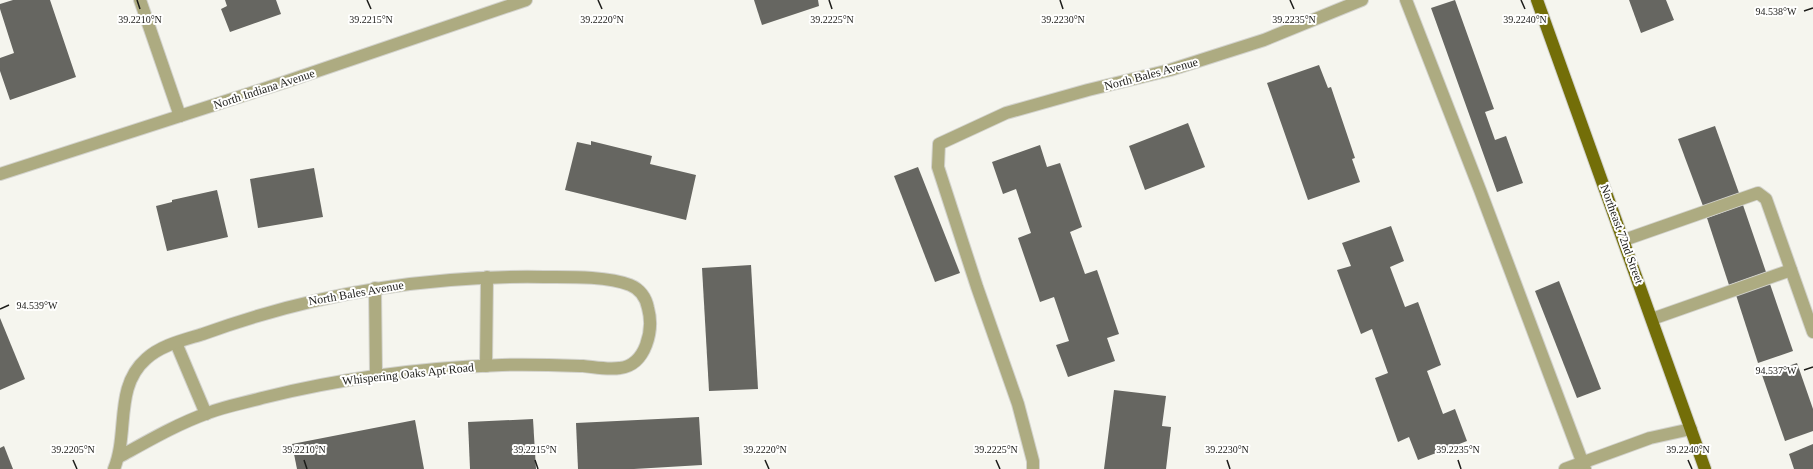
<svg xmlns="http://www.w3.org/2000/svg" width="1813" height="469" viewBox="0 0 1813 469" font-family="'Times New Roman',serif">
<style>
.building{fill:#666661}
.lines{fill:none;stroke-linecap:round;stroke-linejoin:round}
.minor-casing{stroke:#d2d2cc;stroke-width:14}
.major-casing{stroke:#d2d2cc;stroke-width:14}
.minor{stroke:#adab81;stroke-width:12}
.major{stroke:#736e08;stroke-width:12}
.ticks{fill:none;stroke:#1c1c19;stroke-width:1.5}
.labels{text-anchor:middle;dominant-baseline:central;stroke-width:4;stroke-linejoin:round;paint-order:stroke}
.street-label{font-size:12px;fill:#1c1c19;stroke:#fffffe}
.ticks-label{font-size:10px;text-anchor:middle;fill:#1c1c19;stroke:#fffffe;stroke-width:4;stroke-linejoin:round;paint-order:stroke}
</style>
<rect width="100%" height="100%" fill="#f5f5ee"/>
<g class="building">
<polygon points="13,0 50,0 76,77 10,100 0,71 0,58 14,53 0,9 0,4"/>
<polygon points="225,0 276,0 281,14 230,32 221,9 227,6"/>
<polygon points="754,0 818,0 819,6 762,25"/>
<polygon points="1455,0 1494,109 1485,112 1495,140 1506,136 1523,183 1497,192 1431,8"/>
<polygon points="1629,0 1666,0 1674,20 1641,33"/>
<polygon points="1319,65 1328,88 1331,87 1355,158 1352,159 1360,182 1308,200 1267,83"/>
<polygon points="1188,123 1205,167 1145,190 1129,146"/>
<polygon points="1715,126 1739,193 1703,206 1678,139"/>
<polygon points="591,141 652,156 650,164 696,175 686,220 565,190 577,142 591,145"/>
<polygon points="1040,145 1047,167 1060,163 1082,227 1070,232 1085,274 1097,270 1119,334 1107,338 1115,361 1068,377 1056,345 1069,341 1054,297 1040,302 1018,238 1031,233 1016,189 1003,194 992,162"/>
<polygon points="918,167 960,273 935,282 894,176"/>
<polygon points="314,168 323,217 258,228 250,179"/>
<polygon points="217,190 228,237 167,251 156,206 172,202 172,200"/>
<polygon points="1743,205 1766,272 1729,285 1707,218"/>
<polygon points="1391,226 1404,261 1390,267 1405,307 1418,302 1441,365 1427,371 1443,414 1455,409 1467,441 1418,460 1409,437 1398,442 1375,378 1388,373 1372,329 1361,334 1337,270 1351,266 1342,243"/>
<polygon points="751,265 758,389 709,391 702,268"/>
<polygon points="1559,281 1601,389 1577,398 1535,291"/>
<polygon points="1770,284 1793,351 1758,363 1736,295"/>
<polygon points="0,318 25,379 0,390"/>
<polygon points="1797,363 1813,409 1813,431 1785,441 1762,375"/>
<polygon points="1114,390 1166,396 1162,426 1171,427 1166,469 1104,469"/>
<polygon points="699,417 702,465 634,469 578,469 576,423"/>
<polygon points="533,419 536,469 470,469 468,422"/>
<polygon points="415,420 424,469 297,469 292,444"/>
<polygon points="1813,444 1813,469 1794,469 1789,454"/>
<polygon points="4,446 13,469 0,469 0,448"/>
</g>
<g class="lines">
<g class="minor-casing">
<g id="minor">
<polyline points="140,0 180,116"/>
<polyline points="1406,0 1480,190 1585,469"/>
<polyline points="0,174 285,82 526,0"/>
<polyline points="1624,240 1758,193 1766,199 1813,332"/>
<polyline points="375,288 376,375"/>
<polyline points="1652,319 1791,270"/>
<polyline points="176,343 206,414"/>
<polyline points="486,366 487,277"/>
<path d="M114 469C129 433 114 387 146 359 161 345 184 340 203 334 313 294 427 275 544 277 569 277 607 276 630 285 640 289 646 298 648 308 654 330 646 365 620 368 608 370 594 367 583 366 555 365 529 364 502 365 421 368 341 378 262 398 244 403 226 406 208 413 177 424 148 441 119 457"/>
<polyline points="1033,469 1033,461 1018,404 977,287 938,167 939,144 1006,113 1088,90 1170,70 1264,40 1362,0"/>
<polyline points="1565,469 1650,438 1691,429"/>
</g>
</g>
<g class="major-casing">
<polyline id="major" points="1537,0 1705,469"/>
</g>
<use href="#minor" class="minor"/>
<use href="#major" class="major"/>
</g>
<path class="ticks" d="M137 0 140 9M367 0 371 9M598 0 602 9M829 0 832 9M1060 0 1063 9M1290 0 1294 9M1521 0 1525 9M1804 11 1813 8M0 309 9 305M1804 370 1813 367M73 460 77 469M304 460 307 469M535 460 538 469M765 460 769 469M996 460 1000 469M1227 460 1230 469M1458 460 1461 469M1688 460 1692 469"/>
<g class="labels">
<g class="street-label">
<text transform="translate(1151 74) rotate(-15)">North Bales Avenue</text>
<text transform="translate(264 89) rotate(-18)">North Indiana Avenue</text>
<text transform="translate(1622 234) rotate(70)">Northeast 72nd Street</text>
<text transform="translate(356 293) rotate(-10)">North Bales Avenue</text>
<text transform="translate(408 374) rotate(-6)">Whispering Oaks Apt Road</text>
</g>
</g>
<g class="ticks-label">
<text x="1776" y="15">94.538°W</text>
<text x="140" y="23">39.2210°N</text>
<text x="371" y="23">39.2215°N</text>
<text x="602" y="23">39.2220°N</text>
<text x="832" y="23">39.2225°N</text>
<text x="1063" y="23">39.2230°N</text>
<text x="1294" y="23">39.2235°N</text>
<text x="1525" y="23">39.2240°N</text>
<text x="37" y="309">94.539°W</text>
<text x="1776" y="374">94.537°W</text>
<text x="73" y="453">39.2205°N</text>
<text x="304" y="453">39.2210°N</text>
<text x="535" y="453">39.2215°N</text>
<text x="765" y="453">39.2220°N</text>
<text x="996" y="453">39.2225°N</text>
<text x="1227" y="453">39.2230°N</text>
<text x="1458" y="453">39.2235°N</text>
<text x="1688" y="453">39.2240°N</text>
</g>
</svg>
